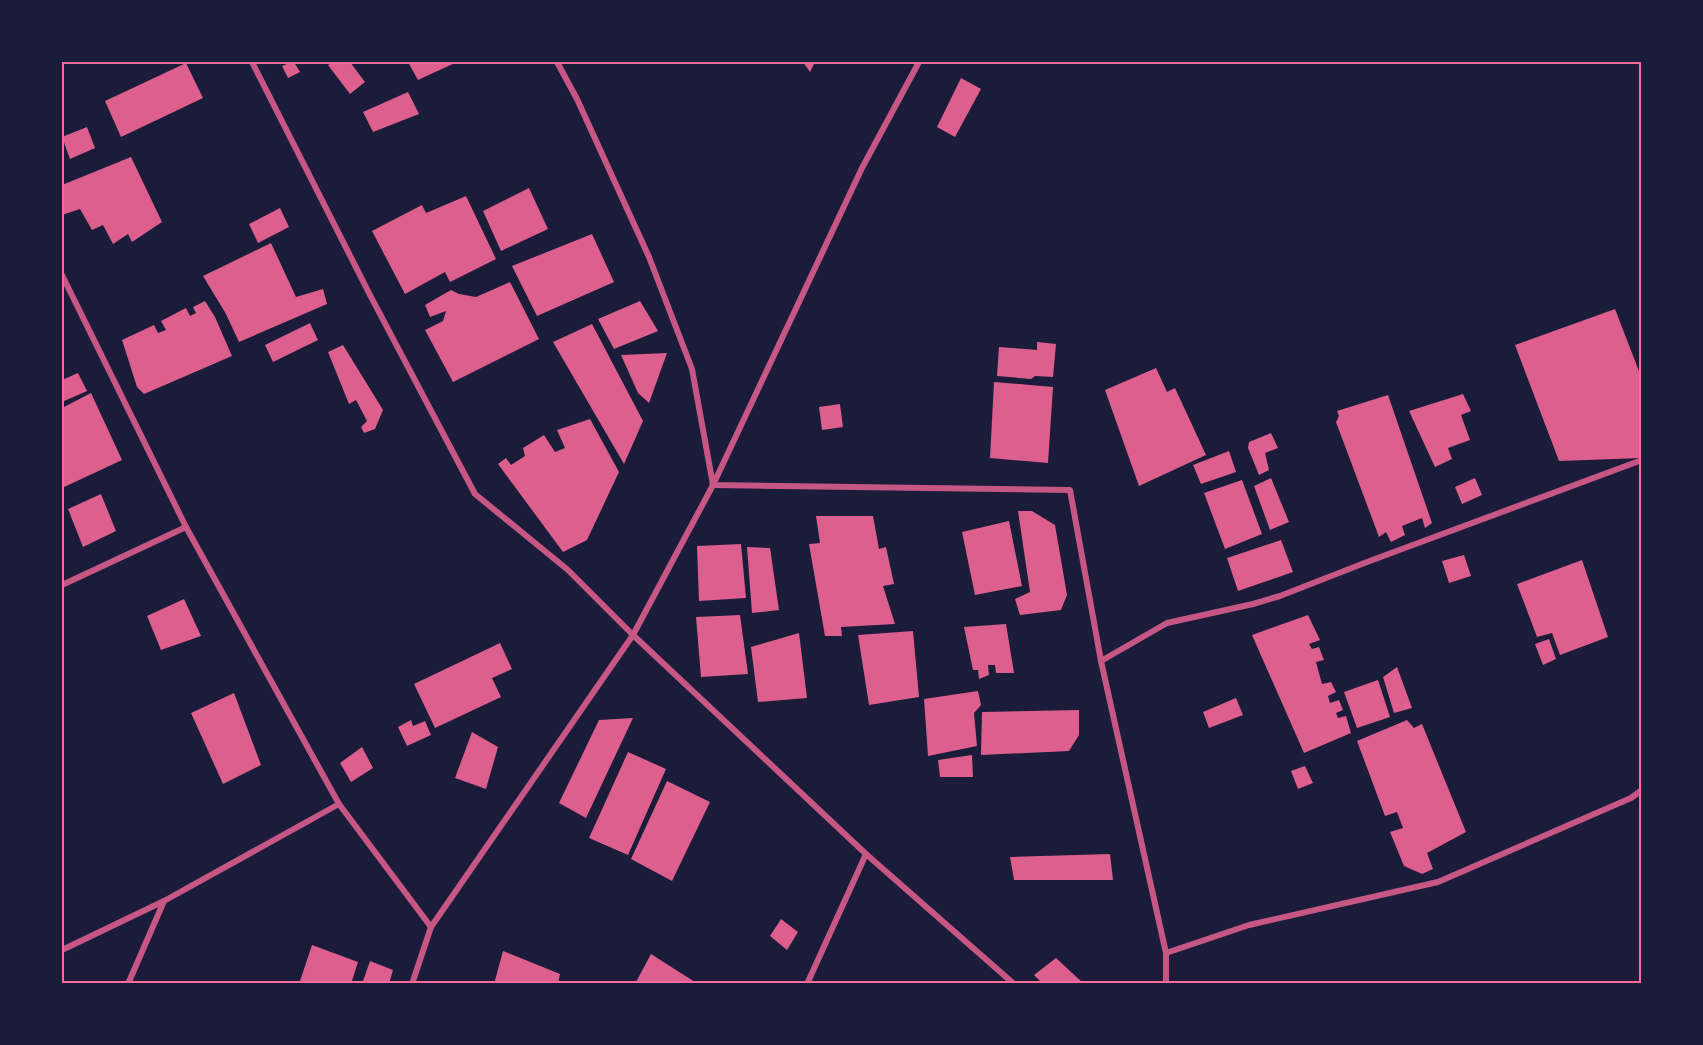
<svg xmlns="http://www.w3.org/2000/svg" width="1703" height="1045" viewBox="0 0 1703 1045" font-family="'Fira Sans Condensed',sans-serif">
<style>
.building{fill:#dd5f8e}
.lines{fill:none;stroke-linecap:round;stroke-linejoin:round}
.minor{stroke:#c65784;stroke-width:6}
.neatline{fill:none;stroke:#ff6b9d;stroke-width:2}
</style>
<rect width="100%" height="100%" fill="#1b1b3a"/>
<g class="building">
<polygon points="292,62 294,62 300,72 288,78 282,66"/>
<polygon points="334,62 350,62 365,82 350,94 328,65"/>
<polygon points="408,62 457,62 418,80"/>
<polygon points="803,62 815,62 810,72"/>
<polygon points="186,63 203,98 121,137 105,101"/>
<polygon points="961,78 981,89 955,137 937,127"/>
<polygon points="408,92 419,114 373,132 363,112"/>
<polygon points="87,127 95,148 70,159 62,137"/>
<polygon points="131,157 162,222 132,242 128,234 113,244 103,225 92,230 80,209 62,215 62,185"/>
<polygon points="529,188 548,229 501,251 483,211"/>
<polygon points="466,196 496,259 450,282 445,272 405,294 372,231 422,205 426,213"/>
<polygon points="280,208 289,227 258,243 249,224"/>
<polygon points="592,234 614,282 537,316 512,266"/>
<polygon points="271,243 296,297 323,289 327,304 239,342 226,314 203,276"/>
<polygon points="510,282 539,339 453,382 425,330 443,321 446,311 430,317 425,305 451,290 459,294 476,297"/>
<polygon points="205,301 215,317 232,356 144,394 137,387 122,340 154,325 158,333 166,330 161,321 186,308 190,316 196,313 193,307"/>
<polygon points="640,301 658,331 614,349 598,319"/>
<polygon points="1615,309 1642,379 1642,458 1559,461 1515,345"/>
<polygon points="310,323 318,340 273,362 265,345"/>
<polygon points="592,324 643,421 624,464 553,342"/>
<polygon points="1037,342 1056,344 1053,377 1035,376 1031,379 997,376 999,347 1037,350"/>
<polygon points="343,345 383,410 375,429 364,433 361,427 367,421 356,400 349,404 328,352"/>
<polygon points="667,353 649,403 638,393 621,355"/>
<polygon points="1156,368 1167,392 1175,388 1206,455 1139,486 1105,390"/>
<polygon points="78,373 87,391 62,402 62,380"/>
<polygon points="994,382 1053,387 1048,463 990,458"/>
<polygon points="91,393 122,460 62,488 62,408"/>
<polygon points="1463,394 1471,411 1461,415 1470,440 1448,448 1452,459 1435,467 1409,411"/>
<polygon points="1388,395 1432,523 1425,528 1422,518 1402,526 1405,535 1391,542 1386,532 1379,537 1336,422 1339,416 1337,411"/>
<polygon points="840,404 843,427 822,430 819,407"/>
<polygon points="590,419 619,472 587,540 563,552 498,464 506,458 511,465 525,456 523,448 544,435 555,452 565,448 557,430"/>
<polygon points="1271,433 1278,448 1265,453 1269,470 1259,475 1248,448 1249,442"/>
<polygon points="1229,451 1236,472 1201,484 1193,465"/>
<polygon points="1271,478 1289,522 1270,530 1254,486"/>
<polygon points="1475,478 1482,495 1462,504 1455,487"/>
<polygon points="1242,480 1262,534 1225,549 1204,493"/>
<polygon points="101,494 116,531 83,547 68,509"/>
<polygon points="1018,511 1032,511 1055,525 1067,595 1061,610 1020,615 1015,599 1030,592"/>
<polygon points="816,516 873,516 879,549 886,547 894,584 883,586 895,624 841,627 842,636 825,636 809,544 820,543"/>
<polygon points="1009,521 1022,586 975,595 962,532"/>
<polygon points="1281,540 1293,572 1238,591 1227,558"/>
<polygon points="741,544 746,598 699,601 697,546"/>
<polygon points="747,547 770,548 779,610 752,613"/>
<polygon points="1464,555 1471,576 1449,583 1442,561"/>
<polygon points="1582,560 1608,637 1560,655 1552,633 1537,637 1517,584"/>
<polygon points="184,599 201,636 161,650 147,616"/>
<polygon points="740,615 748,674 701,677 696,617"/>
<polygon points="1308,615 1320,640 1309,644 1312,649 1319,647 1324,660 1316,662 1322,684 1331,682 1336,692 1328,696 1330,703 1339,700 1343,710 1336,713 1338,718 1346,716 1351,733 1304,753 1252,635"/>
<polygon points="1006,624 1014,673 996,673 995,665 988,665 989,675 979,679 978,670 973,670 964,627"/>
<polygon points="913,631 919,697 869,705 858,635"/>
<polygon points="799,633 807,698 758,702 751,647"/>
<polygon points="1549,639 1556,659 1543,665 1535,644"/>
<polygon points="500,643 512,669 492,678 501,697 435,728 414,684"/>
<polygon points="1397,667 1412,708 1394,713 1383,677"/>
<polygon points="1378,680 1390,717 1357,728 1344,692"/>
<polygon points="978,691 981,705 974,713 977,746 928,756 924,699"/>
<polygon points="234,693 261,765 223,784 191,713"/>
<polygon points="1236,698 1243,715 1209,728 1203,712"/>
<polygon points="1079,710 1079,735 1069,751 981,755 982,712"/>
<polygon points="633,718 586,818 559,803 599,720"/>
<polygon points="411,720 413,726 425,721 431,735 407,746 398,727"/>
<polygon points="1407,720 1414,728 1422,724 1466,832 1427,853 1433,869 1422,874 1404,866 1390,832 1403,828 1397,812 1385,816 1357,741"/>
<polygon points="472,732 498,747 486,789 455,778"/>
<polygon points="362,747 373,768 351,782 340,763"/>
<polygon points="628,752 666,769 628,855 589,838"/>
<polygon points="972,755 973,777 940,777 938,760"/>
<polygon points="1305,766 1313,783 1298,789 1291,771"/>
<polygon points="667,781 710,802 672,881 631,859"/>
<polygon points="1110,854 1113,880 1014,880 1010,857"/>
<polygon points="781,919 798,932 787,950 770,936"/>
<polygon points="312,945 358,962 351,984 299,984"/>
<polygon points="503,951 560,974 558,984 494,984"/>
<polygon points="651,954 698,984 635,984"/>
<polygon points="1056,958 1084,984 1043,984 1034,975"/>
<polygon points="370,961 393,970 389,984 362,984"/>
</g>
<g class="lines">
<g class="minor">
<polyline points="252,62 370,295 475,494 568,570 633,635 866,854 1014,984"/>
<polyline points="557,62 577,99 649,257 692,369 713,485 1070,490 1101,661 1166,953 1166,984"/>
<polyline points="62,275 186,527 339,804 431,927"/>
<polyline points="62,585 186,527"/>
<polyline points="1101,661 1167,623 1253,604 1280,596 1367,562 1642,460"/>
<polyline points="62,950 164,901 339,804"/>
<polyline points="1166,953 1249,925 1438,882 1631,798 1642,790"/>
<polyline points="128,984 164,901"/>
<polyline points="412,984 431,927 633,635 713,485 862,168 919,62"/>
<polyline points="807,984 866,854"/>
</g>
</g>
<rect width="1703" height="1045" fill="none" stroke="#1b1b3a" stroke-width="126"/>
<rect x="63" y="63" width="1577" height="919" class="neatline"/>
</svg>
